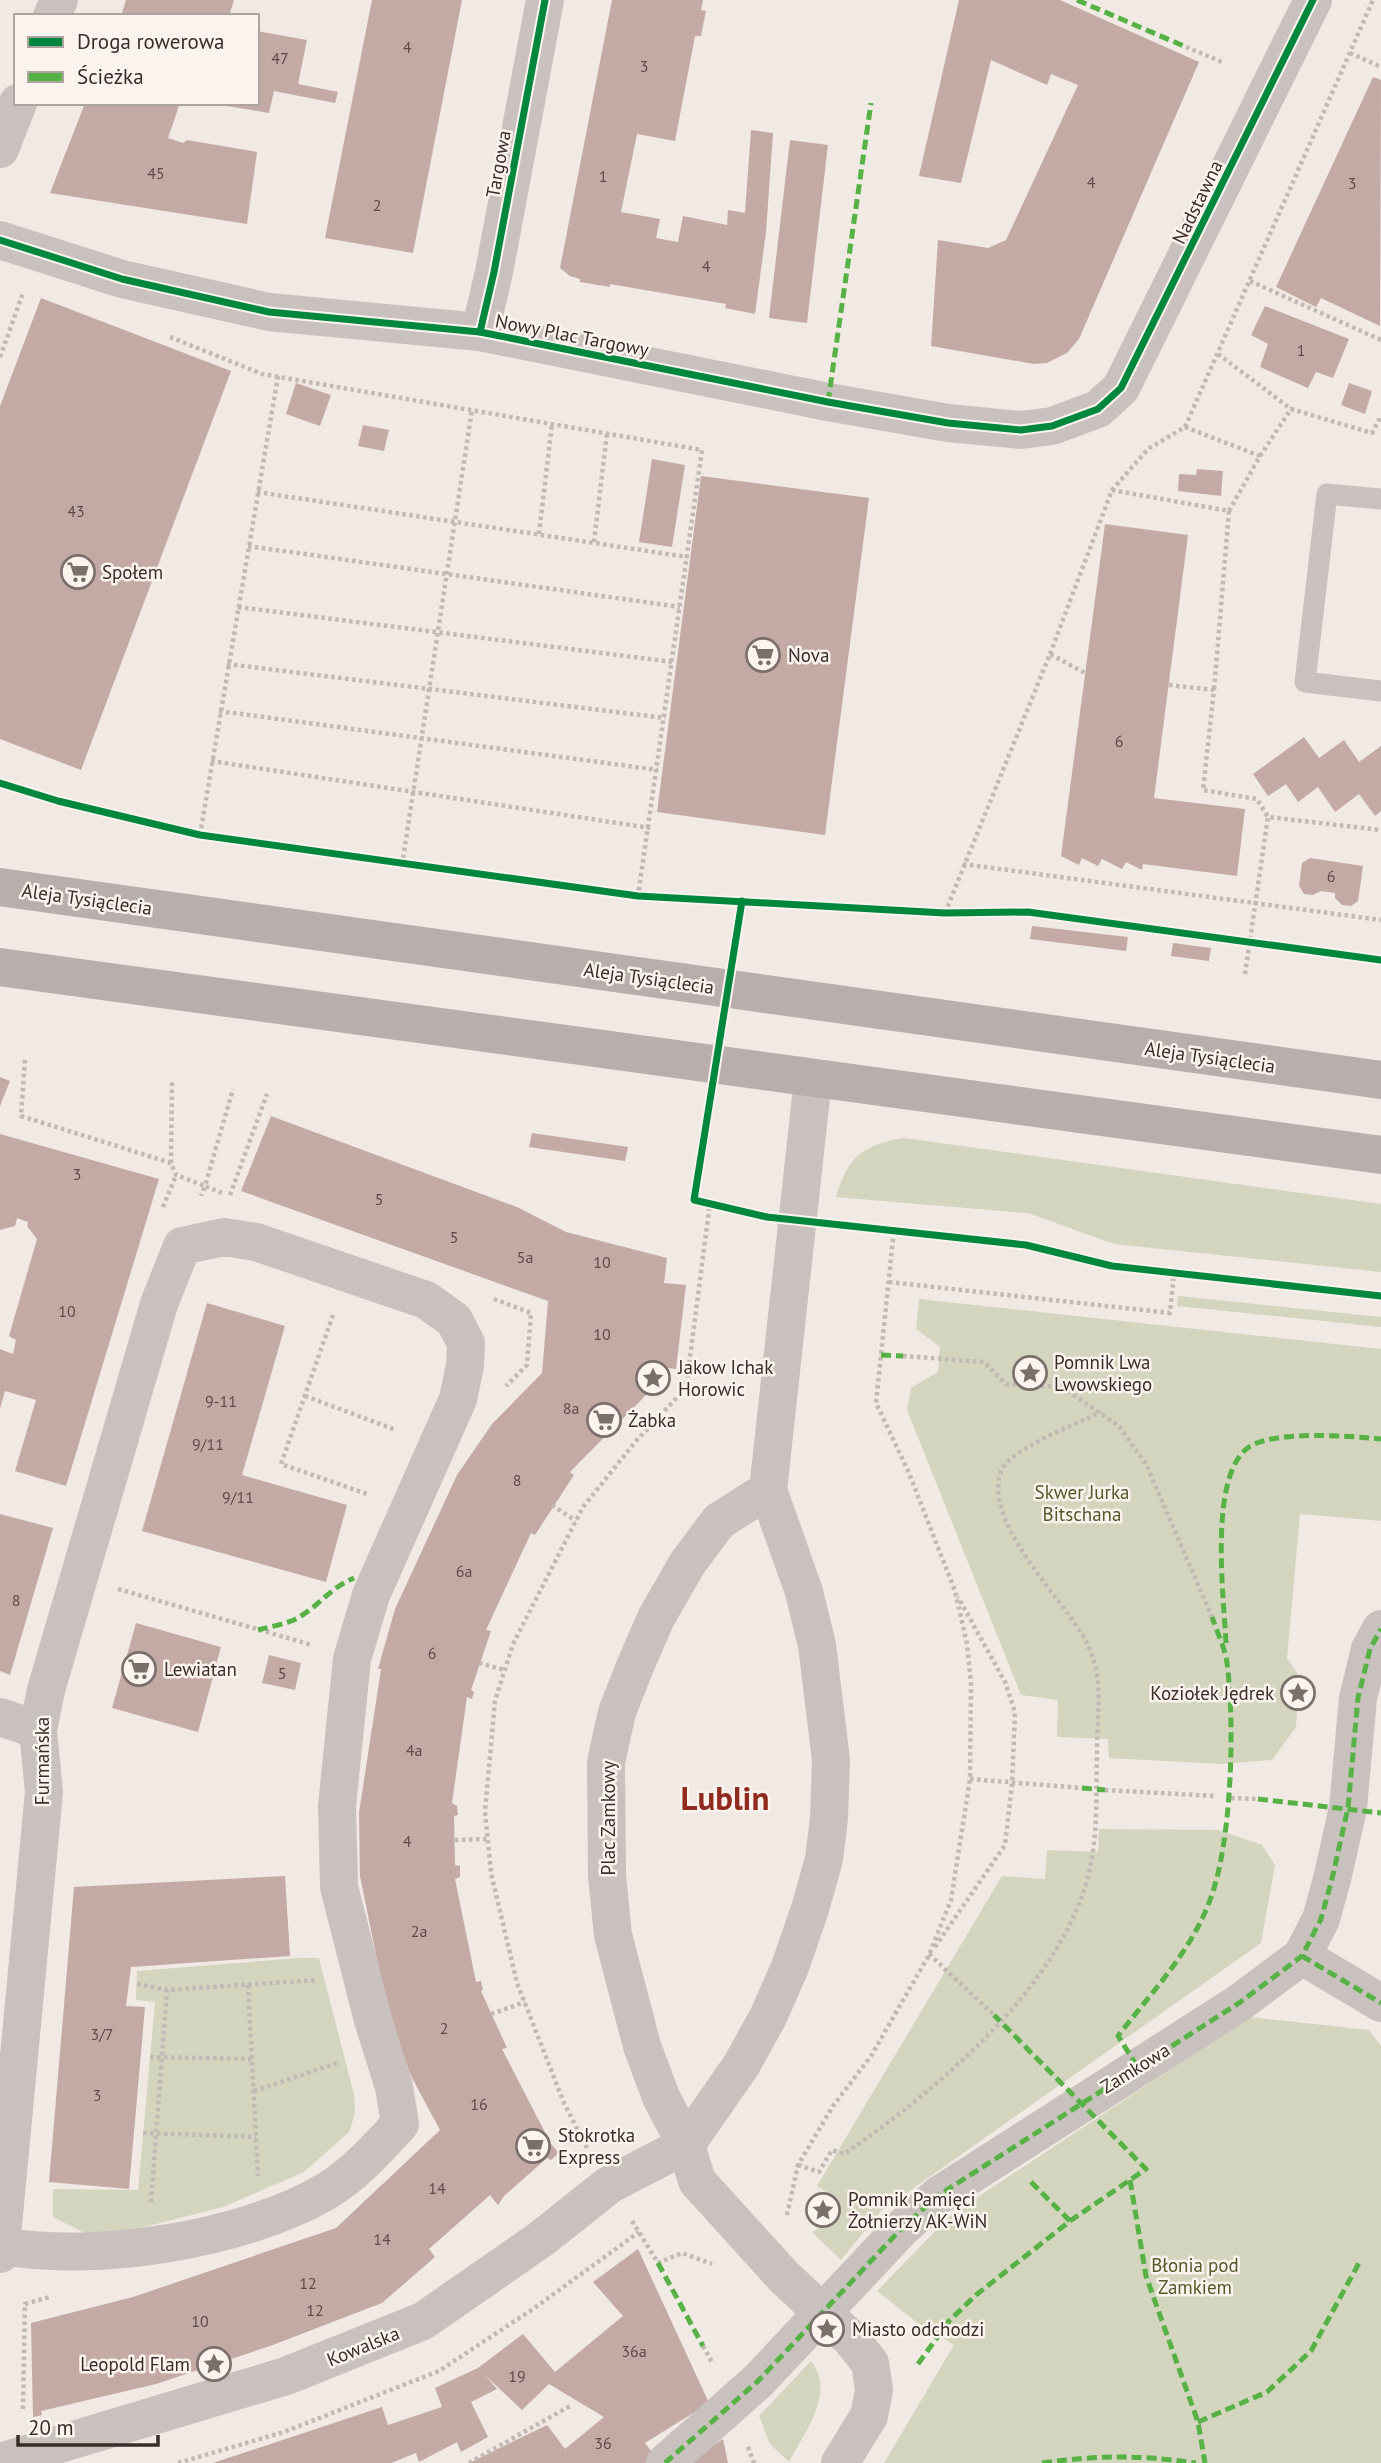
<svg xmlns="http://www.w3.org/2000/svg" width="1381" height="2463" viewBox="0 0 1381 2463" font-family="'PT Sans',sans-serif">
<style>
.green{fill:#d4d5be}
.building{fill:#c4aaa5}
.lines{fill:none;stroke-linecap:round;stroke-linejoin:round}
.path{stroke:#c2b9b5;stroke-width:4.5;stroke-dasharray:3.5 3.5;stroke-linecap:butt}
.lane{stroke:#c9c1bd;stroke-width:21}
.street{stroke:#c9c1bd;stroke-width:38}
.primary{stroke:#b8afac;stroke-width:38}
.street-bridge{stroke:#c9c1bd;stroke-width:38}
.quiet{stroke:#57b246;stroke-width:5;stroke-dasharray:10 5;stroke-linecap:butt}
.cycleway-casing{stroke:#fbf3ed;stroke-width:11}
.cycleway{stroke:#00873e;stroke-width:7}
.labels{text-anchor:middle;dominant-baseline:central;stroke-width:5;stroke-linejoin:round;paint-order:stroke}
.number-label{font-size:16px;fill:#5d4c49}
.street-label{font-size:19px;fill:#3b2d2a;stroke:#fbf3ed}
.poi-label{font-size:19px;fill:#3b2d2a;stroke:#fbf3ed;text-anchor:start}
.park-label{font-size:19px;fill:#505b2c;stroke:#fbf3ed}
.town-label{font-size:33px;font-weight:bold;fill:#8f2a1e;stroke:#fbf3ed}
</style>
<rect width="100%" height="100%" fill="#f0e9e4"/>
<g class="green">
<path d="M904 1138 1381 1204V1272L1114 1244 1028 1213 836 1197C848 1156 863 1145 904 1138Z"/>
<polygon points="1178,1296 1381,1317 1381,1327 1177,1306"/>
<polygon points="919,1299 1381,1349 1381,1521 1300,1514 1287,1658 1299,1676 1296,1727 1272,1760 1221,1764 1109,1758 1108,1739 1057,1737 1058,1700 1021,1695 907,1410 911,1388 938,1372 940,1347 916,1329"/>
<polygon points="1099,1829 1218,1830 1262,1845 1275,1865 1261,1943 881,2211 841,2260 812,2232 828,2223 831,2195 817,2186 1002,1876 1045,1879 1047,1850 1098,1852"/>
<polygon points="299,1958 319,1958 354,2095 355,2112 350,2131 304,2172 223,2207 116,2234 83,2232 53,2217 53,2189 138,2190 155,2002 136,2000 137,1971"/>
<polygon points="1250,2017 1369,2030 1381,2046 1381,2463 884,2463 954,2345 915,2321 877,2291 952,2214"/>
<path d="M811 2361C836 2392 805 2432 789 2462L770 2444 759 2416Z"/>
</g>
<g class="building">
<polygon points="126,0 234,0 229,16 121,16"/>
<polygon points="372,0 462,0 413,253 325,238"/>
<polygon points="612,0 703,0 701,10 706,11 701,36 695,36 675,141 637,134 621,212 660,219 656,238 678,242 683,216 727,225 728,210 745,213 751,130 773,133 766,232 755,314 725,308 726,304 610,284 610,287 580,282 580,279 570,276 560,268"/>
<polygon points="959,0 1060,0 1199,62 1079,339 1067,353 1047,363 1034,364 931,346 938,240 988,248 1006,240 1078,85 1051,74 1047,85 991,60 961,183 919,176"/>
<polygon points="257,31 307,40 298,84 338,92 335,103 274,91 269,113 221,105 257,103"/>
<polygon points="1373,77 1381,80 1380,326 1321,298 1316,307 1276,287"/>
<polygon points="85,103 180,103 168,138 183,143 187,140 257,152 247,224 50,193"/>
<polygon points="790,140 828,145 807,323 769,318"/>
<polygon points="41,298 231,371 81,770 0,739 0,406"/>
<polygon points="1265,306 1349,339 1333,378 1316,372 1308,388 1260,367 1268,344 1251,335"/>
<polygon points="296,383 331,395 320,426 286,414"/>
<polygon points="1349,383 1372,391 1365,414 1341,405"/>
<polygon points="363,425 389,430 384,451 358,446"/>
<polygon points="652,459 685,465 672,547 639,542"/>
<polygon points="1197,469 1223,471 1221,496 1178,491 1179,474 1196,475"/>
<polygon points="701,476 869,498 825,835 657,812"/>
<polygon points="1105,524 1188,535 1154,798 1245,809 1237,876 1143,864 1142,870 1126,862 1122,869 1102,859 1098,866 1082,858 1079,865 1061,856"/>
<polygon points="1304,737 1319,758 1344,740 1359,762 1381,746 1381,811 1375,816 1359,794 1335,812 1318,787 1298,802 1286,784 1268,796 1253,774"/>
<polygon points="1310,858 1363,866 1358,901 1351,906 1342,905 1335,898 1335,893 1321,891 1313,895 1304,894 1299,886 1302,863"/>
<polygon points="1032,926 1128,937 1126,951 1030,939"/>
<polygon points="1173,943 1211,948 1209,961 1171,956"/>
<polygon points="0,1077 10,1081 0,1106"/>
<polygon points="271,1116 517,1207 566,1232 667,1258 664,1283 686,1285 676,1369 655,1366 650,1391 570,1472 574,1475 535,1535 531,1533 486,1630 491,1631 471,1690 474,1692 472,1699 467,1697 452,1803 457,1806 458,1815 454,1816 455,1865 460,1866 460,1877 455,1879 476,1982 481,1981 483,1990 481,1991 507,2048 502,2049 551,2144 559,2153 551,2160 547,2158 504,2196 498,2205 490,2195 429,2249 435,2257 382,2303 270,2346 156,2384 41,2411 42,2415 33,2417 31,2323 133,2297 336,2228 440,2130 412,2078 389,2019 360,1876 359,1813 381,1669 378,1669 395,1609 457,1475 492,1424 542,1373 548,1301 241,1191"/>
<polygon points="532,1133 628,1147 625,1161 529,1147"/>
<polygon points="0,1134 159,1179 66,1486 15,1471 36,1400 5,1391 0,1409 0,1349 13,1354 16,1340 9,1336 37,1239 27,1226 28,1222 17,1218 15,1226 0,1230"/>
<polygon points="207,1303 285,1326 242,1475 347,1505 326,1582 142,1531"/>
<polygon points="0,1514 53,1528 10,1675 0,1671"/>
<polygon points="136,1623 221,1647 198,1732 112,1708"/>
<polygon points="269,1655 301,1663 295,1690 262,1683"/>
<polygon points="285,1876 290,1956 131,1967 126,2006 145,2007 129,2189 49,2182 74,1887"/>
<polygon points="638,2249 709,2403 645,2443 660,2463 469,2463 547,2425 565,2449 604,2417 549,2384 522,2410 485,2375 497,2389 471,2402 488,2437 461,2452 457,2442 419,2462 416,2453 391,2463 213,2463 382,2407 388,2425 442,2407 435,2388 478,2368 523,2334 555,2372 623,2316 593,2282"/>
<polygon points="723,2439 728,2463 687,2463"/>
</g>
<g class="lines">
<g class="path">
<polyline points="1186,47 1222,62"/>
<polyline points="1350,53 1381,67"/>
<polyline points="1250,281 1381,340"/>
<polyline points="170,337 262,374 702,450 638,896"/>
<polyline points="1218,354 1291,409"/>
<polyline points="0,357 23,293"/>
<polyline points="1185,427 1260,456 1229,511"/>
<polyline points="1260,456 1291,409 1372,433 1381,416"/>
<polyline points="1112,490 1229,511 1214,690"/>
<polyline points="257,492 687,557"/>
<polyline points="539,534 552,424"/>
<polyline points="594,542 607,433"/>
<polyline points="248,546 680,607"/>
<polyline points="238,607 673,662"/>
<polyline points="1050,654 1112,490 1148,449 1185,427 1373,0"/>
<polyline points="227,664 665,718"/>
<polyline points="1169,685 1214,690 1203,790 1257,799 1268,817"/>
<polyline points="219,711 658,770"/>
<polyline points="211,761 650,828"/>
<polyline points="200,835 278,376"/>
<polyline points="963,864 1381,920"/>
<polyline points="402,865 472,410"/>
<polyline points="945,913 1050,654 1085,673"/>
<polyline points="1245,974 1268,817 1381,830"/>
<polyline points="25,1060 21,1116 171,1163 176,1175 205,1186 201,1196"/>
<polyline points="171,1163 172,1081"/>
<polyline points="222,1193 205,1186 233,1089"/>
<polyline points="230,1195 267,1094"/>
<polyline points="163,1207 176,1175"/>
<polyline points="889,1282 1170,1313 1174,1274"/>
<polyline points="494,1299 531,1313 527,1365 506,1386"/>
<polyline points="333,1315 281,1464 367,1494"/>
<polyline points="903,1356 984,1362 1006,1384 1062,1387 1119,1426 1146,1464 1212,1617"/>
<polyline points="305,1396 396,1430"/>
<polyline points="552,1505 576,1521"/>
<polyline points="118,1589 312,1645"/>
<polyline points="479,1663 505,1670"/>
<polyline points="970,1779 1082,1788"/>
<polyline points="1105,1790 1215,1796"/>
<polyline points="1231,1798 1258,1799"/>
<polyline points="455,1840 488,1839"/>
<polyline points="935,1947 1005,1845 1012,1784 1015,1712 1005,1682 958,1597"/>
<polyline points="929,1954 994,2015"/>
<polyline points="137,1984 167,1990 317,1980"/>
<polyline points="248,1985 258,2176"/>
<polyline points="491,2014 525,2002"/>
<polyline points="150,2057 252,2059"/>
<polyline points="254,2091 340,2062"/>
<polyline points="143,2133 256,2137"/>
<polyline points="587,2148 564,2103 517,1983 491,1873 485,1812 495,1701 513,1644 583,1507 636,1441 686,1388 710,1203"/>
<path d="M798 2165 819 2172 832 2150 844 2154C938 2090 1069 1980 1091 1863 1098 1828 1096 1788 1097 1752 1097 1708 1106 1674 1082 1634 1058 1595 986 1524 1000 1474 1006 1449 1078 1424 1101 1412"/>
<polyline points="151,2202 167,1990"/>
<polyline points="787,2215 798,2165 833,2106 871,2056 929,1955 951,1900 970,1779 971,1683 967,1644 955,1591 909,1473 876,1403 894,1229"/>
<polyline points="632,2221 658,2263 682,2253 712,2264"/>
<polyline points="703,2346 713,2364"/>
<polyline points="23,2409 25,2304 50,2297"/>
<polyline points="748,2447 754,2463"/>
<polyline points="178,2463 284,2432 439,2371 533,2309 639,2232"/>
<polyline points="469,2463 570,2406"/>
</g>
<polyline class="lane" points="1381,499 1327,494 1305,682 1381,691"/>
<g class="street">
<polyline points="52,16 59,0"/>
<polyline points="0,149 18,103"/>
<polyline points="0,240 122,279 269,312 480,332 828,402 948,423 1021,430 1052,426 1098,409 1121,388 1313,0"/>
<polyline points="480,332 494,272 545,0"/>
<polyline points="768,1490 719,1521 687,1564 656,1618 636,1664 617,1712 606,1762 607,1876 613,1935 642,2046 661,2097 686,2145 697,2181 784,2277 850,2338 870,2363 874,2390 869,2416 840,2463"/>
<polyline points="0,1717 38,1730"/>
<polyline points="1302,1956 1381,2003"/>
<polyline points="939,2195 1239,2003 1302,1956 1321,1919 1332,1879 1348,1808 1358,1698 1370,1649 1381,1629"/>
<path d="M0 2254 1 2246 44 1792 38 1730 46 1690 159 1304 182 1246 224 1237 256 1242 426 1300 454 1320 466 1343 465 1366 458 1399 371 1595 352 1659 337 1806 339 1887 373 2020 394 2087 400 2124C379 2147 353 2176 325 2192 242 2240 95 2263 1 2246"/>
<polyline points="0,2462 286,2376 423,2321 541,2239 609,2185 686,2145 742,2064 768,2017 790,1967 810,1909 824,1859 829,1818 831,1760 817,1645 804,1592 768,1490 813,1079"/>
<polyline points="665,2463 722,2413"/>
</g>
<g class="primary">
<polyline points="0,887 1381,1080"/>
<polyline points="0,967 1381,1155"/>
</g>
<polyline class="street-bridge" points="722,2413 758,2381 902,2228 939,2195"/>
<g class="quiet">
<polyline points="1077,0 1186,47"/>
<polyline points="828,402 871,103"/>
<polyline points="881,1355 903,1356"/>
<path d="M258 1630C272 1626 289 1624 301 1616 322 1603 330 1588 354 1578"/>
<path d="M1226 1643C1224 1598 1208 1475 1249 1447 1274 1430 1351 1436 1381 1439"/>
<polyline points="1082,1788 1105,1790"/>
<polyline points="1258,1799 1381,1813"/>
<polyline points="1302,1956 1381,2003"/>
<path d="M1137 2066 1118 2036C1151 1993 1191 1952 1210 1900 1232 1843 1235 1724 1227 1663 1225 1648 1217 1632 1212 1617"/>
<polyline points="1130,2180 1146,2276 1198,2422 1205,2463"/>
<polyline points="1031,2182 1070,2221"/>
<polyline points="658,2263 703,2346"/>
<polyline points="918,2364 949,2321 976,2295 1070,2221 1146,2169 994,2015"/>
<polyline points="1198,2422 1267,2392 1311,2351 1359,2263"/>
<polyline points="665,2463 758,2381 902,2228 939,2195 1239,2003 1302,1956 1321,1919 1332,1879 1348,1808 1358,1698 1370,1649 1381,1629"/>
<path d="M1042 2463C1099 2455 1139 2455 1196 2463"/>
</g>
<g class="cycleway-casing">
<g id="cycleway">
<polyline points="0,240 122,279 269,312 480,332 828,402 948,423 1021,430 1052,426 1098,409 1121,388 1313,0"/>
<polyline points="480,332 494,272 545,0"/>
<polyline points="0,783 58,801 200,835 638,896 945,913 1028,912 1381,960"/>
<polyline points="742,901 694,1200 767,1217 1026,1245 1112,1266 1381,1296"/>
</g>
</g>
<use href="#cycleway" class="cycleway"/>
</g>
<defs>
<g id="supermarket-ring" transform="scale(1.75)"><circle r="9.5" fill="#fbf3ed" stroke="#7a6f6b" stroke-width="1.5"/><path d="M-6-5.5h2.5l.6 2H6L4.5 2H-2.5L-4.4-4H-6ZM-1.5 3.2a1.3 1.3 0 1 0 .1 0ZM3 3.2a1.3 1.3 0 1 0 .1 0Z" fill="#7a6f6b"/></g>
<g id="sight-ring" transform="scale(1.75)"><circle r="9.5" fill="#fbf3ed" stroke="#7a6f6b" stroke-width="1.5"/><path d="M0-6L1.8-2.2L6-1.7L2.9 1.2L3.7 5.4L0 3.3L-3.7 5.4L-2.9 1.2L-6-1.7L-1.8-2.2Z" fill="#7a6f6b"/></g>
</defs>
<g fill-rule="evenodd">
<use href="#supermarket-ring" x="78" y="572"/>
<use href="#supermarket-ring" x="763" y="655"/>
<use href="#sight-ring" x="1030" y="1373"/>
<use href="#sight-ring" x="653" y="1378"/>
<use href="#supermarket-ring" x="604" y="1420"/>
<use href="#supermarket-ring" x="139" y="1669"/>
<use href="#sight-ring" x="1298" y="1693"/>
<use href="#supermarket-ring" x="533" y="2146"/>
<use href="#sight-ring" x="823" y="2210"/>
<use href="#sight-ring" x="827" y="2329"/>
<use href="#sight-ring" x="214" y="2364"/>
</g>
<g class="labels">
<g class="number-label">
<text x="407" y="47">4</text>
<text x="280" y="58">47</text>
<text x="644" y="66">3</text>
<text x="156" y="173">45</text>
<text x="603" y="176">1</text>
<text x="1091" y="182">4</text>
<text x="1352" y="183">3</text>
<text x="377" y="205">2</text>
<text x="706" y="266">4</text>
<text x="1301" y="350">1</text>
<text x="76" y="511">43</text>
<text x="1119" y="741">6</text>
<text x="1331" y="876">6</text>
<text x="77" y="1174">3</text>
<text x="379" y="1199">5</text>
<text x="454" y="1237">5</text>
<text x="525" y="1257">5a</text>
<text x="602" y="1262">10</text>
<text x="67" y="1311">10</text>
<text x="602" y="1334">10</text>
<text x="221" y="1401">9-11</text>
<text x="571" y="1408">8a</text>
<text x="208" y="1444">9/11</text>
<text x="517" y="1480">8</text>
<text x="238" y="1497">9/11</text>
<text x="464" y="1571">6a</text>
<text x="16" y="1600">8</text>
<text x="432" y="1653">6</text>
<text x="282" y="1673">5</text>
<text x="414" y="1750">4a</text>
<text x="407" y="1841">4</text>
<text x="419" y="1931">2a</text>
<text x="444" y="2028">2</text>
<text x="102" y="2034">3/7</text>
<text x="97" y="2095">3</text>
<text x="479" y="2104">16</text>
<text x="437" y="2188">14</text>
<text x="382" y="2239">14</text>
<text x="308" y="2283">12</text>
<text x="315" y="2310">12</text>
<text x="200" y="2321">10</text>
<text x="634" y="2351">36a</text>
<text x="517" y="2376">19</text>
<text x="603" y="2443">36</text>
</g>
<g class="street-label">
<text transform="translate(498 164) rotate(-80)">Targowa</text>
<text transform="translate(1197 202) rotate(-64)">Nadstawna</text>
<text transform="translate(572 335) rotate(11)">Nowy Plac Targowy</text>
<text transform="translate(87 899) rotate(8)">Aleja Tysiąclecia</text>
<text transform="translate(649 978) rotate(8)">Aleja Tysiąclecia</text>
<text transform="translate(1210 1057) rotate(8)">Aleja Tysiąclecia</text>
<text transform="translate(42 1761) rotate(-90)">Furmańska</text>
<text transform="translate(608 1818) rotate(-90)">Plac Zamkowy</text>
<text transform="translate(1135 2068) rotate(-32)">Zamkowa</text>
<text transform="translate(363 2346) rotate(-22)">Kowalska</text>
</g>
<g class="poi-label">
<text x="102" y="572">Społem</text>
<text x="788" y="655">Nova</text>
<text x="1054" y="1362">Pomnik Lwa<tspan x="1054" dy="22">Lwowskiego</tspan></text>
<text x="678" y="1367">Jakow Ichak<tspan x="678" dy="22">Horowic</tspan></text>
<text x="628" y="1420">Żabka</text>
<text x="164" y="1669">Lewiatan</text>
<text x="1274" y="1693" text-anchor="end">Koziołek Jędrek</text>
<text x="558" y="2135">Stokrotka<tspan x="558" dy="22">Express</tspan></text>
<text x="848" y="2199">Pomnik Pamięci<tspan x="848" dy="22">Żołnierzy AK-WiN</tspan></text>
<text x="852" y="2329">Miasto odchodzi</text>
<text x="190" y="2364" text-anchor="end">Leopold Flam</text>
</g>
<g class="park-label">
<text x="1082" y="1492">Skwer Jurka<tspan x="1082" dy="22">Bitschana</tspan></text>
<text x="1195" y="2265">Błonia pod<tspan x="1195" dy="22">Zamkiem</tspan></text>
</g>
<g class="town-label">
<text x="725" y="1797">Lublin</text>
</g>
</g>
<rect x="14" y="14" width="245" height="91" fill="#fbf3ed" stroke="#aea49f" stroke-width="2"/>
<rect x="28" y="37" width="35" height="10" fill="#00873e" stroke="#aea49f" stroke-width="2"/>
<text x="77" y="49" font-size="21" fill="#3b2d2a">Droga rowerowa</text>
<rect x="28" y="72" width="35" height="10" fill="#57b246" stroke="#aea49f" stroke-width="2"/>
<text x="77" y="84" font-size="21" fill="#3b2d2a">Ścieżka</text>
<path d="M18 2435v10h140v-10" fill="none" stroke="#3b2d2a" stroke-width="3.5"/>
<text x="28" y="2435" font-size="21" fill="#3b2d2a" stroke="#fbf3ed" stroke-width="5" paint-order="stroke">20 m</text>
</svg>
